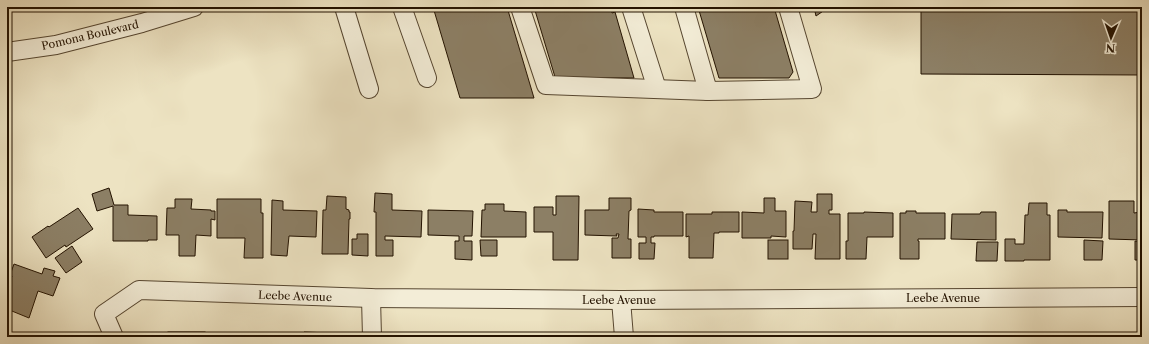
<svg xmlns="http://www.w3.org/2000/svg" width="1149" height="344" viewBox="0 0 1149 344" font-family="'Libre Caslon Text',serif">
<style>
.building{fill:#8c7f65;stroke:#231200}
.lines{fill:none;stroke-linecap:round;stroke-linejoin:round}
.minor-casing{stroke:#564630;stroke-width:20}
.minor{stroke:#f3edd7;stroke-width:18}
.labels{text-anchor:middle;dominant-baseline:central;stroke-width:3;stroke-linejoin:round;paint-order:stroke}
.street-label{font-size:11px;fill:#231200;stroke:#f3edd7}
</style>
<rect width="100%" height="100%" fill="#ede3c2"/>
<filter id="stains"><feTurbulence type="fractalNoise" baseFrequency=".005" numOctaves="4"/><feColorMatrix values="0 0 0 0 .2 0 0 0 0 .09 0 0 0 0 .02 0 0 0 .5 -.17"/></filter>
<radialGradient id="worn" r=".72"><stop offset=".6" stop-color="#630" stop-opacity="0"/><stop offset="1" stop-color="#630" stop-opacity=".3"/></radialGradient>
<g class="building">
<polygon points="433,7 507,7 534,98 460,98"/>
<polygon points="534,7 611,7 612,13 615,12 634,78 555,77"/>
<polygon points="698,7 774,7 793,72 789,78 719,78"/>
<polygon points="814,7 829,7 816,16"/>
<polygon points="921,7 1142,7 1142,75 921,74"/>
<polygon points="109,188 114,205 128,205 128,215 157,216 157,240 148,240 148,241 113,241 113,206 97,211 92,194"/>
<polygon points="375,193 392,194 392,210 422,211 421,237 385,236 385,240 393,240 393,256 376,256 376,212 374,212"/>
<polygon points="817,194 832,194 832,210 829,210 829,214 840,214 840,259 815,259 816,234 813,234 812,249 793,249 793,231 794,231 795,201 812,202 811,212 817,212"/>
<polygon points="327,196 346,197 346,209 349,210 349,212 350,212 350,219 349,219 348,254 322,254 323,210 326,210"/>
<polygon points="556,196 579,196 578,260 553,260 553,232 534,232 534,207 553,207 553,215 556,215"/>
<polygon points="609,198 631,198 631,210 629,211 628,239 631,239 631,258 612,258 612,238 618,238 619,234 616,234 617,236 585,235 585,210 609,210"/>
<polygon points="764,198 775,198 775,211 786,211 786,237 771,236 771,238 742,238 742,212 764,213"/>
<polygon points="175,199 192,199 191,209 211,210 211,211 215,211 215,220 211,219 211,236 196,235 195,256 179,256 179,235 166,235 167,208 175,208"/>
<polygon points="217,199 261,199 261,213 263,213 263,258 244,258 245,238 217,238"/>
<polygon points="272,200 283,201 283,210 317,211 316,237 289,236 287,256 271,255"/>
<polygon points="1109,201 1134,201 1134,213 1141,212 1142,206 1142,240 1109,239"/>
<polygon points="1029,203 1047,203 1047,215 1050,215 1050,260 1024,260 1024,261 1005,261 1005,239 1015,239 1015,244 1024,244 1025,215 1028,215"/>
<polygon points="485,204 504,204 504,211 526,212 526,237 481,237 482,210 485,210"/>
<polygon points="78,208 93,229 66,247 65,245 46,258 32,237 48,226 49,227"/>
<polygon points="638,209 654,210 654,212 683,212 683,236 654,236 654,237 651,237 651,243 655,243 654,259 639,259 639,243 646,243 646,237 638,237"/>
<polygon points="428,210 473,211 472,236 464,236 464,241 472,241 472,260 455,259 455,241 459,241 459,236 428,235"/>
<polygon points="1058,210 1067,210 1067,212 1103,212 1102,238 1058,237"/>
<polygon points="906,211 916,211 916,213 945,213 945,239 918,239 918,241 919,241 919,259 900,259 900,213 906,213"/>
<polygon points="712,212 739,212 739,232 719,232 719,233 714,233 713,258 689,258 689,236 686,237 686,214 712,214"/>
<polygon points="864,212 893,213 893,237 867,237 866,259 846,259 846,241 848,241 848,213 864,213"/>
<polygon points="981,212 996,212 996,240 951,239 952,214 980,214"/>
<polygon points="357,234 368,234 368,256 352,255 352,239 357,239"/>
<polygon points="480,240 497,240 497,256 481,256"/>
<rect x="768" y="240" width="20" height="19"/>
<polygon points="1084,240 1103,241 1102,260 1084,260"/>
<polygon points="1135,241 1142,242 1142,260 1135,260"/>
<polygon points="977,242 998,242 997,261 976,261"/>
<polygon points="72,246 82,262 66,273 55,258"/>
<polygon points="14,264 42,274 44,268 55,271 53,276 60,278 53,296 38,291 29,318 7,309 7,290 12,276 10,275"/>
<rect x="168" y="332" width="37" height="5"/>
<polygon points="304,332 331,333 331,337 304,337"/>
<rect x="221" y="333" width="18" height="4"/>
<rect x="241" y="333" width="18" height="4"/>
<rect x="512" y="333" width="17" height="4"/>
<rect x="550" y="334" width="34" height="3"/>
</g>
<g class="lines">
<g class="minor-casing">
<g id="minor">
<polyline points="344,7 369,89"/>
<polyline points="402,7 427,78"/>
<polyline points="520,7 546,85 708,91"/>
<polyline points="631,7 657,89"/>
<polyline points="684,7 708,91 812,89 788,7"/>
<polyline points="7,52 56,45 142,23 194,7"/>
<polyline points="371,298 372,337"/>
<polyline points="621,300 624,337"/>
<polyline points="114,337 104,314 139,290 371,298 621,300 1142,297"/>
</g>
</g>
<use href="#minor" class="minor"/>
</g>
<g class="labels">
<g class="street-label">
<text transform="translate(90 35) rotate(-13)">Pomona Boulevard</text>
<text transform="translate(295 296) rotate(2)">Leebe Avenue</text>
<text x="943" y="298">Leebe Avenue</text>
<text x="619" y="300">Leebe Avenue</text>
</g>
</g>
<rect width="1149" height="344" fill="none" stroke="#ede3c2" stroke-width="24"/>
<rect x="8" y="8" width="1133" height="328" fill="none" stroke="#231200" stroke-width="2"/>
<rect x="12" y="12" width="1125" height="320" fill="none" stroke="#231200"/>
<g transform="translate(1111 38) rotate(182)" stroke="#f3edd7" stroke-width="3" paint-order="stroke">
<path d="M0-3L7 15L0 10L-7 15Z" fill="#231200"/>
<text y="-6" font-size="11" font-weight="bold" text-anchor="middle" fill="#231200">N</text>
</g>
<rect width="100%" height="100%" filter="url(#stains)"/>
<rect width="100%" height="100%" fill="url(#worn)"/>
</svg>
